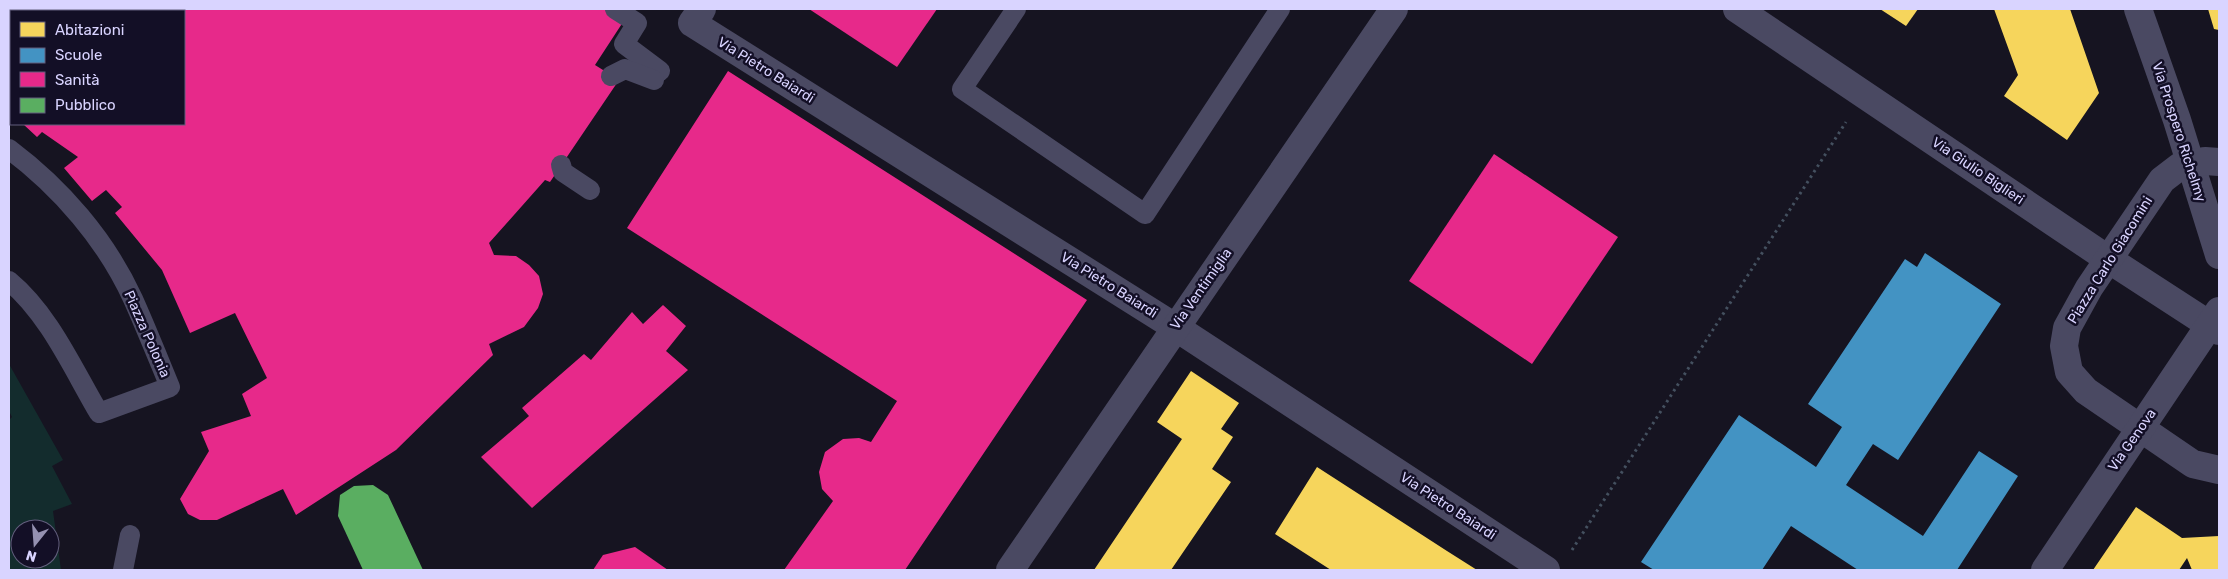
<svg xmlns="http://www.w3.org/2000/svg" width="2228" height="579" viewBox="0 0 2228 579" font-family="Rubik,sans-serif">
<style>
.grass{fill:#132c2d;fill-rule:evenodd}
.homes{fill:#f6d55c}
.schools{fill:#4393c3}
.health{fill:#e7298a}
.public{fill:#5aae61}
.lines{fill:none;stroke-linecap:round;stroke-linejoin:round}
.path{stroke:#44505f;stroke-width:3;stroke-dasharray:2.5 4;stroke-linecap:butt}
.service{stroke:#4a4962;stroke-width:20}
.minor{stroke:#4a4962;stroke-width:28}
.tertiary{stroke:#4a4962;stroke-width:28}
.labels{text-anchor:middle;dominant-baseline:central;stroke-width:5;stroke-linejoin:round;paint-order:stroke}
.street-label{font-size:14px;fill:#d9d4ff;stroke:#130f26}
</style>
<rect width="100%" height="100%" fill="#161421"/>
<path class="grass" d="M9 364 63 460 52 466 72 504 53 511 61 570H9V420L12 417 9 411ZM20 529H50V559H20Z"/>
<g class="homes">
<polygon points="1880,9 1918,9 1906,26"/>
<polygon points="1994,9 2070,9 2099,93 2067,140 2004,96 2018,75"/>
<polygon points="2208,9 2219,9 2219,30 2214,29"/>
<polygon points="1191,371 1239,403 1221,429 1233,437 1212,469 1231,482 1171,570 1094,570 1182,439 1157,422"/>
<polygon points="1317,467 1447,551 1477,570 1331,570 1275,534"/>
<polygon points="2136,507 2182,538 2219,536 2219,570 2192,570 2187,558 2179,570 2093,570"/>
</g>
<polygon class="schools" points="1925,253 2001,304 1898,460 1873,444 1846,485 1923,536 1979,451 2018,476 1957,570 1858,570 1791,526 1762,570 1654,570 1641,562 1739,415 1816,467 1842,427 1808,404 1905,259 1917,267"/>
<g class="health">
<polygon points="9,9 609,9 625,19 595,65 619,80 550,182 545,180 489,243 494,255 516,256 529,265 539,276 543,294 538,308 524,327 489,344 493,355 396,450 296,515 283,489 217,520 200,520 188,514 180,499 209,451 201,432 251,416 242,394 267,378 235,313 190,333 162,270 115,213 122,207 106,190 92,201 64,168 78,157 42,132 37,137 23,124 184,124 184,11 11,11 11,112 9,109"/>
<polygon points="809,9 937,9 897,67"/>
<polygon points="728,71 1087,300 905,570 784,570 833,501 822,489 819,472 825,452 843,439 859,438 871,442 897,401 627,228"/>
<polygon points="1494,154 1618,237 1532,364 1409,281"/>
<polygon points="663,305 686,326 666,351 688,370 532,508 481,457 529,416 522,408 584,354 591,360 632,312 643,324"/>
<polygon points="635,547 668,570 593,570 603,555"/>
</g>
<polygon class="public" points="373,485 388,495 423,570 363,570 338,516 340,495 354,486"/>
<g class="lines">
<polyline class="path" points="1572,550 1846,122"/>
<g class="service">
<polyline points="615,9 637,23 624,44 660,71"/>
<polyline points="1016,9 962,89 1145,214 1280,9"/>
<polyline points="611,76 625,69 654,80"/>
<path d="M9 149C61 188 106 240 133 299 146 328 158 358 170 387L99 413C73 369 49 314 9 281"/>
<polyline points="561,165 563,172 590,190"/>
<polyline points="123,570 130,535"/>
</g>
<g class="minor">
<polyline points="702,9 692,23 1175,327 1546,570"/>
<polyline points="1737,9 2108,259 2219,331"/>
<polyline points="2138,9 2177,120 2219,255"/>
<polyline points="2219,162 2205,161 2179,167 2162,180 2089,288 2067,328 2064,346 2069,372 2086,391 2193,464 2219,470"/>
</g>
<g class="tertiary">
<polyline points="1010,570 1394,9"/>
<polyline points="2045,570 2219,311"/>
</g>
</g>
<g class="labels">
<g class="street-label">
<text transform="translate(766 70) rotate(32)">Via Pietro Baiardi</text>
<text transform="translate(2179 132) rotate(72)">Via Prospero Richelmy</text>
<text transform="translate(1978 171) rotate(34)">Via Giulio Biglieri</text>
<text transform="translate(2110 260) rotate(-58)">Piazza Carlo Giacomini</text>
<text transform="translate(1109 285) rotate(32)">Via Pietro Baiardi</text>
<text transform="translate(1201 289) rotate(-55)">Via Ventimiglia</text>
<text transform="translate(147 334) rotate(66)">Piazza Polonia</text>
<text transform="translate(2132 440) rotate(-55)">Via Genova</text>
<text transform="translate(1448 506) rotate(33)">Via Pietro Baiardi</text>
</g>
</g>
<rect width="2228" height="579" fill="none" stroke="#d9d4ff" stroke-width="20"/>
<rect x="10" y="10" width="175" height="115" fill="#130f26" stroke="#625e7d"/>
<rect x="20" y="22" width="25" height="15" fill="#f6d55c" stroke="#625e7d"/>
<text x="55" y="35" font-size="15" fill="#d9d4ff">Abitazioni</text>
<rect x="20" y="48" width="25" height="15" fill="#4393c3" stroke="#625e7d"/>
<text x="55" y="60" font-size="15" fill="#d9d4ff">Scuole</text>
<rect x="20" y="72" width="25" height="15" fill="#e7298a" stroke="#625e7d"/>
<text x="55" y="85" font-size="15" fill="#d9d4ff">Sanità</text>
<rect x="20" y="98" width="25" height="15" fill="#5aae61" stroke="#625e7d"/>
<text x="55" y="110" font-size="15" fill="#d9d4ff">Pubblico</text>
<g transform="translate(35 544) rotate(197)"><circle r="24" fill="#130f26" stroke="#625e7d"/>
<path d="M0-4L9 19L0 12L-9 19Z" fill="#9591b1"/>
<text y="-8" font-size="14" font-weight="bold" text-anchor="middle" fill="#d9d4ff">N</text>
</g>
</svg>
